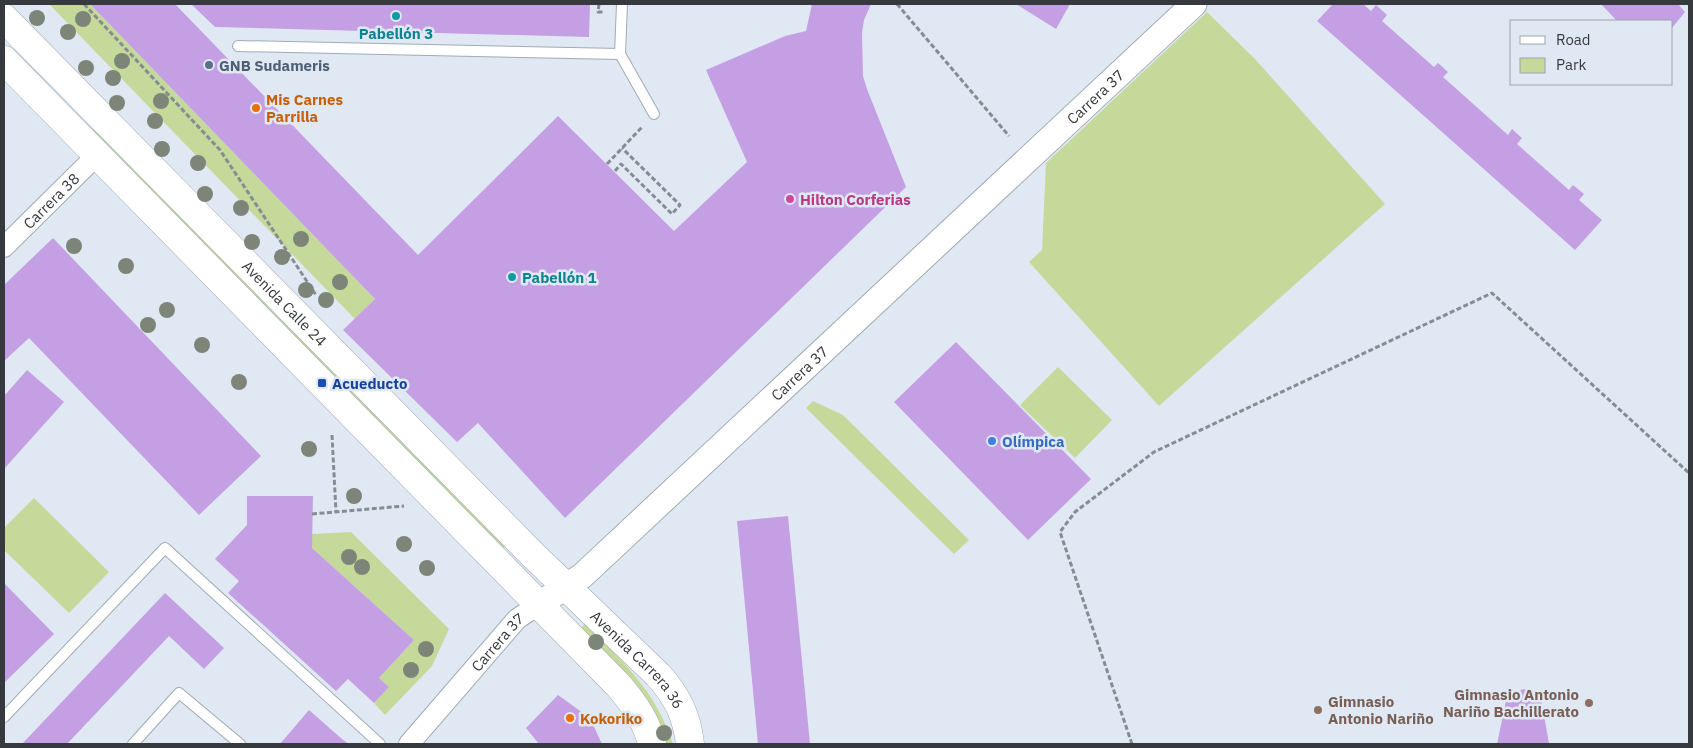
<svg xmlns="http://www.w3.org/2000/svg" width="1693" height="748" viewBox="0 0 1693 748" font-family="'IBM Plex Sans',sans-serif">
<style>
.green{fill:#c5d99b}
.building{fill:#c59fe3}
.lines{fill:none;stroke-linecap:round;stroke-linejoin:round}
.service-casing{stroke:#a2aab3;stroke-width:12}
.minor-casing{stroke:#a2aab3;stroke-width:22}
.tertiary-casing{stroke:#a2aab3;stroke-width:27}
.secondary-casing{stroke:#a2aab3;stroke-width:29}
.path{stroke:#868c93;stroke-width:3;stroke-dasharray:5 2.5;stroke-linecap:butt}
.service{stroke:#fff;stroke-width:10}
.minor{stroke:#fff;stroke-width:20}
.tertiary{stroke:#fff;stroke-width:25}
.secondary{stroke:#fff;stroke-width:28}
.tree{fill:#7c8578}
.culture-dot{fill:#0f9aa8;stroke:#e0e9f3;stroke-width:2}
.service-dot{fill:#5c6f8a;stroke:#e0e9f3;stroke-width:2}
.food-dot{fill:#e8710a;stroke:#e0e9f3;stroke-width:2}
.hotel-dot{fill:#d1479c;stroke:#e0e9f3;stroke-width:2}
.transit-dot{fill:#1a4fb4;stroke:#e0e9f3;stroke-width:2}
.shop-dot{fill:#3f7fe0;stroke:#e0e9f3;stroke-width:2}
.education-dot{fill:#8d6e63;stroke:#e0e9f3;stroke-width:2}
.labels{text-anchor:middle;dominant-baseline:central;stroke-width:5;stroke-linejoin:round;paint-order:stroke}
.culture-label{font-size:15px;font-weight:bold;fill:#0d838f;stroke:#e0e9f3}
.service-label{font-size:15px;font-weight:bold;fill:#4e5e75;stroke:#e0e9f3;text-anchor:start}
.street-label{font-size:15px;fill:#36393d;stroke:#e0e9f3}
.food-label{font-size:15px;font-weight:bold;fill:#c56008;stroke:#e0e9f3;text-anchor:start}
.hotel-label{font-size:15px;font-weight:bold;fill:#b23c85;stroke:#e0e9f3;text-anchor:start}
.transit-label{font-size:15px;font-weight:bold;fill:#164399;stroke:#e0e9f3;text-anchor:start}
.shop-label{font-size:15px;font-weight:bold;fill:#366cbe;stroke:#e0e9f3;text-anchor:start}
.education-label{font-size:15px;font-weight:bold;fill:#785e54;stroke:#e0e9f3;text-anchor:end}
</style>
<rect width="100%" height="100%" fill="#e0e9f3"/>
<g class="green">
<polygon points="49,4 90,4 375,299 355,319"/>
<polygon points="1207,12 1255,59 1385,204 1159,406 1029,262 1042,250 1046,163"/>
<polygon points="95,127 506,545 501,553 86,135"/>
<polygon points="1058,367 1112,420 1075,458 1020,405"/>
<polygon points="813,401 843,415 969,540 954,554 806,408"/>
<polygon points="34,498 109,572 69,613 4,550 4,528"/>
<polygon points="351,532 449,629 432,666 385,715 374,703 389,687 379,678 414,640 312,548 312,534"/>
<path d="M585 623C624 664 655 689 673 744H660L579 631Z"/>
</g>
<g class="building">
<polygon points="90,4 175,4 418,255 558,116 674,231 747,162 706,70 785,36 806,31 812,4 871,4 864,20 862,33 863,76 867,89 906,187 565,518 478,423 457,442 343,330 375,299"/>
<polygon points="191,4 590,4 589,37 215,27"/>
<polygon points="1016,4 1070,4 1056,29"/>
<polygon points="1333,4 1363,4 1371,11 1376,5 1387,15 1382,21 1434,67 1438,63 1448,72 1443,77 1508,135 1512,129 1522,138 1517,144 1569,190 1573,185 1584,194 1579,200 1602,220 1575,250 1317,21"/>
<polygon points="1601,4 1678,4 1685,12 1672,28 1672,21 1617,21"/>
<polygon points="53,238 261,456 199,515 29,338 4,361 4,285"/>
<polygon points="956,342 1091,479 1028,540 894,402"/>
<polygon points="27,370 64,402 4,469 4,396"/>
<polygon points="247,496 313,496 312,548 414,640 379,678 389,687 374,703 348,679 336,691 228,593 239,581 215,559 247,525"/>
<polygon points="788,516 810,744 758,744 737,521"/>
<polygon points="4,583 54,634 4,683"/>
<polygon points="165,593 224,648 204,669 169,636 67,744 22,744"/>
<polygon points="1524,689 1535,693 1542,703 1549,744 1497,744 1506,701 1513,693"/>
<polygon points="558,695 590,718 602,744 539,744 526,728"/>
<polygon points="309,710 342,739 349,744 280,744"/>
</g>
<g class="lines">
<g class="service-casing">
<g id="service">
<polyline points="238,46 620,54 622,4"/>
<polyline points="620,54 654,114"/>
<polyline points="4,717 165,548 380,744"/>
<polyline points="133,744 179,693 240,744"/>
</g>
</g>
<g class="minor-casing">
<g id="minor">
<path id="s1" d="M4 247 97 155"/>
<path id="s2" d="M409 744 517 619 538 605"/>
</g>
</g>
<g class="tertiary-casing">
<g id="tertiary">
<path id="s3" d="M538 605 582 576 1194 4"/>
</g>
</g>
<g class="secondary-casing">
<g id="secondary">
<path id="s4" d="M4 18 534 556 658 675C677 696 687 716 690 744"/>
<path d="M4 60 618 685C633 702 647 721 652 744"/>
</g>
</g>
<g class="path">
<polyline points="84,4 220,150 316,295"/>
<polyline points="599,4 598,12 604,12"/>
<polyline points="897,4 1009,136"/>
<polyline points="607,164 643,126"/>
<polyline points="615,171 621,164 672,214 680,205 622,148"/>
<polyline points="332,435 336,512"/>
<polyline points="312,514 404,506"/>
<polyline points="1132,744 1060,532 1075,512 1154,452 1492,293 1689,473"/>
</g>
<use href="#service" class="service"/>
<use href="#minor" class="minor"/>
<use href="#tertiary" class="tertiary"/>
<use href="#secondary" class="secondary"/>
</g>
<g class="tree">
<circle cx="37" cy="18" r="8"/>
<circle cx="83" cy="19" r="8"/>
<circle cx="68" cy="32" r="8"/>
<circle cx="122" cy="61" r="8"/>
<circle cx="86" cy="68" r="8"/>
<circle cx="113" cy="78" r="8"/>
<circle cx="161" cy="101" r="8"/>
<circle cx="117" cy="103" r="8"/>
<circle cx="155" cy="121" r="8"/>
<circle cx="162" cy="149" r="8"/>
<circle cx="198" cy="163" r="8"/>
<circle cx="205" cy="194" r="8"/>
<circle cx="241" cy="208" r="8"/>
<circle cx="301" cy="239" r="8"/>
<circle cx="252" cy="242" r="8"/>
<circle cx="74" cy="246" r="8"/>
<circle cx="282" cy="257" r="8"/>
<circle cx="126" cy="266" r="8"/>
<circle cx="340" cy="282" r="8"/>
<circle cx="306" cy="290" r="8"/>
<circle cx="326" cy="300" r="8"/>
<circle cx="167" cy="310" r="8"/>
<circle cx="148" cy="325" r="8"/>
<circle cx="202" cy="345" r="8"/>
<circle cx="239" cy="382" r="8"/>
<circle cx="309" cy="449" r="8"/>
<circle cx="354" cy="496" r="8"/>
<circle cx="404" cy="544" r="8"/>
<circle cx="349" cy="557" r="8"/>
<circle cx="362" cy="567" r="8"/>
<circle cx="427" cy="568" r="8"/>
<circle cx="596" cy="642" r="8"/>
<circle cx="426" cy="649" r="8"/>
<circle cx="411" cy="670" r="8"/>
<circle cx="664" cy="733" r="8"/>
</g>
<g class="culture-dot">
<circle cx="396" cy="16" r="5"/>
<circle cx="512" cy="277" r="5"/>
</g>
<circle class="service-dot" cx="209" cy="65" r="5"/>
<g class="food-dot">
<circle cx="256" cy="108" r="5"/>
<circle cx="570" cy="718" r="5"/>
</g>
<circle class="hotel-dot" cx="790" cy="199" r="5"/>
<rect class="transit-dot" x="317" y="378" width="10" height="10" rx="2.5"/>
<circle class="shop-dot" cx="992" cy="441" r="5"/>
<g class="education-dot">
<circle cx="1589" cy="703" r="5"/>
<circle cx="1318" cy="710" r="5"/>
</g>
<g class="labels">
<g class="culture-label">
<text x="396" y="33">Pabellón 3</text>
<text x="522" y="277" text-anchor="start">Pabellón 1</text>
</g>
<g class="service-label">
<text x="219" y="65">GNB Sudameris</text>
</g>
<g class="street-label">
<text stroke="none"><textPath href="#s3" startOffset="755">Carrera 37</textPath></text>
<text stroke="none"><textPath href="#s1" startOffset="66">Carrera 38</textPath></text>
<text stroke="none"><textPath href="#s4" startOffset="400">Avenida Calle 24</textPath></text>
<text stroke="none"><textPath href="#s3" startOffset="350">Carrera 37</textPath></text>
<text stroke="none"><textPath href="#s2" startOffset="135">Carrera 37</textPath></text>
<text stroke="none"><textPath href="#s4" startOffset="902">Avenida Carrera 36</textPath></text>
</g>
<g class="food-label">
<text x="266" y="99">Mis Carnes<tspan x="266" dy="17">Parrilla</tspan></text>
<text x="580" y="718">Kokoriko</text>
</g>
<g class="hotel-label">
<text x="800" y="199">Hilton Corferias</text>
</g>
<g class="transit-label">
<text x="332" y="383">Acueducto</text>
</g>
<g class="shop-label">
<text x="1002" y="441">Olímpica</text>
</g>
<g class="education-label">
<text x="1579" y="694">Gimnasio Antonio<tspan x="1579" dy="17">Nariño Bachillerato</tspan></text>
<text x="1328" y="701" text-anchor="start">Gimnasio<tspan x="1328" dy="17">Antonio Nariño</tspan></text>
</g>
</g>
<rect width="1693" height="748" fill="none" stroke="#36393d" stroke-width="10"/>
<rect x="1510" y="20" width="162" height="65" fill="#e0e9f3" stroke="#9ca3aa"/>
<rect x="1520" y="36" width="25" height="8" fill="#ffffff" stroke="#9ca3aa"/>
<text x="1556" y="45" font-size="15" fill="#36393d">Road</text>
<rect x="1520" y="58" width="25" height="15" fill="#c5d99b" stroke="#9ca3aa"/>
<text x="1556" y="70" font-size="15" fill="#36393d">Park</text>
</svg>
